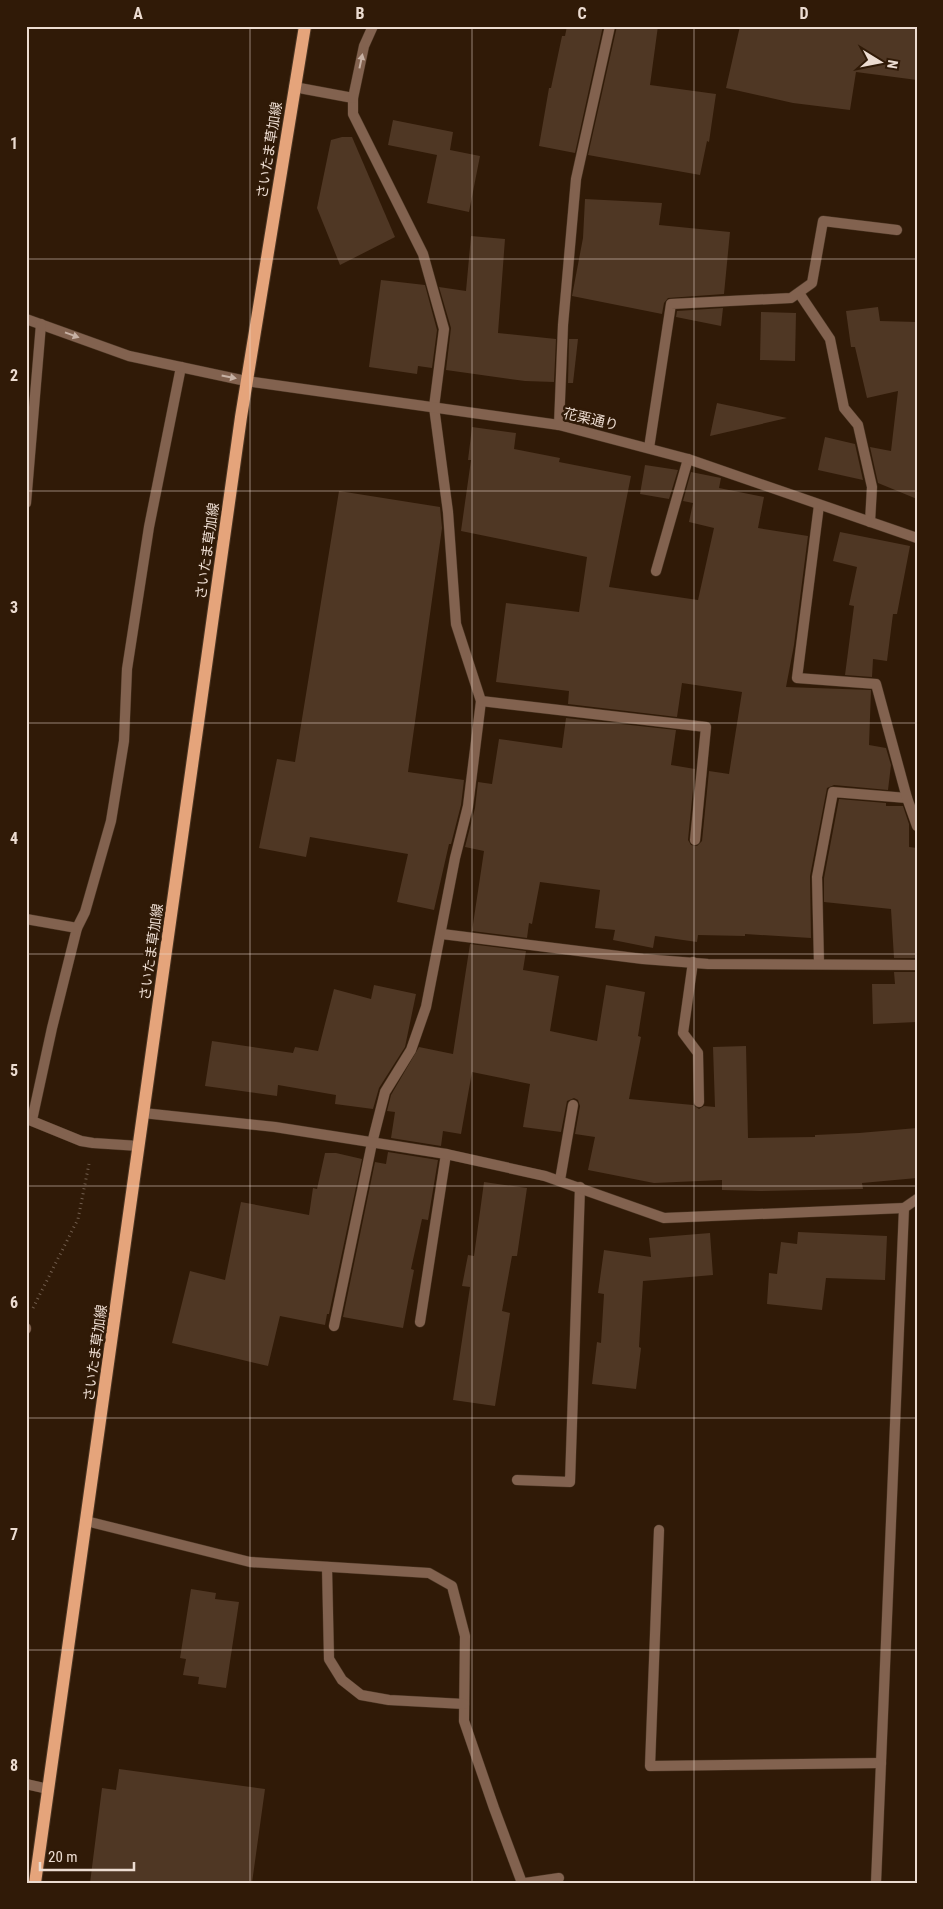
<svg xmlns="http://www.w3.org/2000/svg" width="943" height="1909" viewBox="0 0 943 1909" font-family="'Roboto Condensed','Noto Sans JP',sans-serif">
<style>
.building{fill:#4f3724}
.lines{fill:none;stroke-linecap:round;stroke-linejoin:round}
.service-casing{stroke:#4a3523;stroke-width:11}
.minor-casing{stroke:#4a3523;stroke-width:11}
.tertiary-casing{stroke:#4a3523;stroke-width:11}
.primary-casing{stroke:#4a3523;stroke-width:14}
.path{stroke:#725e4e;stroke-width:3;stroke-dasharray:1 4;stroke-linecap:butt}
.service{stroke:#82624f;stroke-width:10}
.minor{stroke:#82624f;stroke-width:10}
.tertiary{stroke:#82624f;stroke-width:10}
.primary{stroke:#e5a47b;stroke-width:12}
.oneway{fill:#c7b1a4}
.grid{fill:none;stroke:#ecdcd1;stroke-width:1;stroke-opacity:0.55}
.labels{text-anchor:middle;dominant-baseline:central;stroke-width:5;stroke-linejoin:round;paint-order:stroke}
.street-label{font-size:14px;fill:#ecdcd1;stroke:#301a07}
.neatline{fill:none;stroke:#ecdcd1;stroke-width:2}
.grid-label{font-size:16px;text-anchor:middle;font-weight:bold;fill:#ecdcd1}
</style>
<rect width="100%" height="100%" fill="#301a07"/>
<g class="building">
<polygon points="567,26 603,26 575,153 539,146 549,88 551,88 562,36 565,36"/>
<polygon points="617,26 658,26 650,85 716,94 709,142 707,141 700,175 588,155"/>
<polygon points="740,26 917,26 917,80 856,72 850,110 793,103 726,88"/>
<polygon points="393,120 453,132 450,150 480,156 469,212 427,203 437,155 388,145"/>
<polygon points="342,137 352,137 395,237 340,265 317,208 331,140"/>
<polygon points="585,199 662,203 659,225 730,232 724,294 668,298 664,303 662,314 572,296 583,238"/>
<polygon points="471,236 505,239 498,333 556,339 554,382 525,381 446,370 451,328 439,287 466,291"/>
<polygon points="381,280 425,285 437,330 432,368 418,366 417,374 369,367"/>
<polygon points="878,307 880,321 917,322 917,499 878,483 870,447 891,451 898,391 867,398 855,347 851,347 846,311"/>
<polygon points="723,308 721,326 676,317 677,311"/>
<polygon points="761,312 796,313 795,361 760,360"/>
<polygon points="569,339 578,339 573,383 568,383"/>
<polygon points="717,403 787,418 710,436"/>
<polygon points="472,427 516,433 514,449 560,458 559,462 631,476 609,587 698,600 714,528 689,522 693,503 683,501 691,472 721,478 719,488 764,497 758,528 808,536 794,645 786,687 871,690 869,745 886,748 891,765 888,790 834,785 827,788 810,876 811,938 745,934 745,936 698,935 697,942 655,936 653,948 613,940 615,930 595,928 600,890 540,882 532,924 529,923 527,938 472,931 484,851 465,847 475,808 478,782 492,784 499,739 562,748 566,718 676,730 671,765 695,769 688,840 691,845 697,846 702,841 709,771 729,774 742,692 682,683 677,717 568,704 569,691 496,682 506,603 579,612 587,557 461,531 471,460 468,460"/>
<polygon points="825,437 855,444 863,480 818,470"/>
<polygon points="645,465 678,470 669,499 640,494"/>
<polygon points="339,491 440,507 442,528 408,772 464,780 461,805 451,844 449,844 434,910 397,902 408,854 310,837 306,857 259,848 277,759 295,762"/>
<polygon points="840,532 910,546 897,614 893,614 887,661 873,659 872,677 845,675 854,606 849,605 857,567 833,561"/>
<polygon points="839,799 886,803 886,806 903,806 909,824 909,847 917,848 917,958 894,958 891,909 824,902 824,878"/>
<polygon points="470,944 526,951 523,970 559,976 550,1031 597,1041 606,985 645,992 638,1036 641,1037 629,1099 693,1105 699,1109 704,1106 715,1107 713,1047 746,1046 748,1138 815,1137 815,1135 859,1133 917,1128 917,1178 862,1183 863,1189 760,1191 722,1190 722,1180 654,1183 588,1170 595,1137 575,1134 580,1106 578,1100 574,1098 567,1101 561,1132 523,1127 530,1084 472,1072 461,1134 443,1131 441,1146 391,1138 395,1112 387,1111 391,1095 419,1047 453,1054"/>
<polygon points="894,972 917,972 917,1022 873,1024 872,984 895,984"/>
<polygon points="374,985 416,994 405,1047 379,1088 373,1109 335,1104 336,1095 278,1085 277,1096 205,1086 212,1041 293,1053 295,1047 318,1051 334,989 371,999"/>
<polygon points="388,1152 438,1160 428,1220 422,1219 411,1269 414,1270 403,1328 343,1317 375,1162 386,1164"/>
<polygon points="325,1153 336,1153 362,1159 329,1314 327,1314 325,1325 280,1316 268,1366 172,1343 190,1271 225,1280 241,1202 309,1215 313,1188 317,1189"/>
<polygon points="484,1182 527,1188 517,1256 512,1256 502,1311 510,1313 495,1406 453,1400 470,1287 462,1286 468,1255 474,1256"/>
<polygon points="798,1232 887,1236 885,1280 826,1278 822,1310 767,1304 769,1273 777,1274 781,1242 797,1244"/>
<polygon points="710,1233 713,1275 643,1281 639,1347 641,1348 636,1389 592,1384 597,1342 601,1343 604,1294 598,1293 604,1250 651,1257 649,1238"/>
<polygon points="191,1589 216,1593 215,1599 239,1602 226,1688 198,1684 199,1677 183,1675 186,1659 180,1658"/>
<polygon points="119,1769 265,1789 252,1883 90,1883 102,1788 116,1790"/>
</g>
<g class="lines">
<g class="service-casing">
<g id="service">
<polyline points="294,87 353,98 353,114 423,254 444,329 434,407 448,512 456,624 481,701 468,806 455,858 426,1007 411,1050 385,1092 372,1143 334,1326"/>
<polyline points="353,98 364,46 373,26"/>
<polyline points="799,293 830,339 844,408 858,425 872,487 870,522"/>
<polyline points="559,425 563,325 576,179 610,26"/>
<polyline points="656,571 688,459"/>
<polyline points="481,701 706,727 695,840"/>
<polyline points="77,928 85,912 111,821 124,741 127,669 149,527 181,367"/>
<polyline points="693,962 683,1033 698,1053 699,1102"/>
<polyline points="819,964 817,877 833,792 907,798"/>
<polyline points="560,1180 573,1105"/>
<polyline points="420,1322 446,1154"/>
<polyline points="26,1329 26,1328"/>
<polyline points="517,1480 570,1482 580,1187"/>
<polyline points="659,1530 650,1766 881,1763"/>
<polyline points="525,1883 559,1878"/>
</g>
</g>
<g class="minor-casing">
<g id="minor">
<polyline points="26,319 129,356 246,381"/>
<polyline points="649,448 671,304 791,298 812,283 823,221 897,230"/>
<polyline points="26,503 41,324"/>
<polyline points="819,505 797,678 876,684 907,798 917,826"/>
<polyline points="26,919 77,928 52,1028 32,1120"/>
<polyline points="442,934 643,959 708,964 917,965"/>
<polyline points="143,1113 275,1127 446,1154 545,1176 664,1218 904,1208"/>
<polyline points="27,1119 81,1141 93,1143 139,1146"/>
<polyline points="86,1521 250,1562 429,1573 452,1586 465,1636 464,1721 494,1808 522,1883"/>
<polyline points="327,1567 329,1659 342,1680 361,1695 389,1700 464,1704"/>
<polyline points="26,1784 48,1789"/>
<polyline points="876,1883 904,1208 917,1199"/>
</g>
</g>
<g class="tertiary-casing">
<polyline id="tertiary" points="246,381 559,425 688,459 917,538"/>
</g>
<g class="primary-casing">
<polyline id="primary" points="35,1883 241,417 305,26"/>
</g>
<polyline class="path" points="33,1308 78,1219 89,1164"/>
<use href="#service" class="service"/>
<use href="#minor" class="minor"/>
<use href="#tertiary" class="tertiary"/>
<use href="#primary" class="primary"/>
</g>
<defs><path id="oneway-solid" d="M-6-.8H1V-3.2L6.5 0L1 3.2V.8H-6Z" transform="scale(1.25)"/></defs>
<g class="oneway">
<use href="#oneway-solid" transform="translate(361 61) rotate(-78)"/>
<use href="#oneway-solid" transform="translate(72 335) rotate(20)"/>
<use href="#oneway-solid" transform="translate(229 377) rotate(11)"/>
</g>
<path class="grid" d="M250 26V1883M472 26V1883M694 26V1883M26 259H917M26 491H917M26 723H917M26 954H917M26 1186H917M26 1418H917M26 1650H917"/>
<g class="labels">
<g class="street-label">
<text transform="translate(269 150) rotate(-81)">さいたま草加線</text>
<text transform="translate(591 419) rotate(13)">花栗通り</text>
<text transform="translate(207 551) rotate(-82)">さいたま草加線</text>
<text transform="translate(151 952) rotate(-82)">さいたま草加線</text>
<text transform="translate(95 1353) rotate(-82)">さいたま草加線</text>
</g>
</g>
<rect width="943" height="1909" fill="none" stroke="#301a07" stroke-width="55"/>
<g transform="translate(880 62) rotate(100)" stroke="#301a07" stroke-width="4" paint-order="stroke">
<path d="M0-4L9 19L0 12L-9 19Z" fill="#ecdcd1"/>
<text y="-8" font-size="14" font-weight="bold" text-anchor="middle" fill="#ecdcd1">N</text>
</g>
<path d="M40 1862v8h94v-8" fill="none" stroke="#ecdcd1" stroke-width="2.5"/>
<text x="48" y="1862" font-size="15" fill="#ecdcd1" stroke="#301a07" stroke-width="4" paint-order="stroke">20 m</text>
<rect x="28" y="28" width="888" height="1854" class="neatline"/>
<g class="grid-label">
<text x="138" y="19">A</text>
<text x="360" y="19">B</text>
<text x="582" y="19">C</text>
<text x="804" y="19">D</text>
<text x="14" y="149">1</text>
<text x="14" y="381">2</text>
<text x="14" y="613">3</text>
<text x="14" y="844">4</text>
<text x="14" y="1076">5</text>
<text x="14" y="1308">6</text>
<text x="14" y="1540">7</text>
<text x="14" y="1771">8</text>
</g>
</svg>
